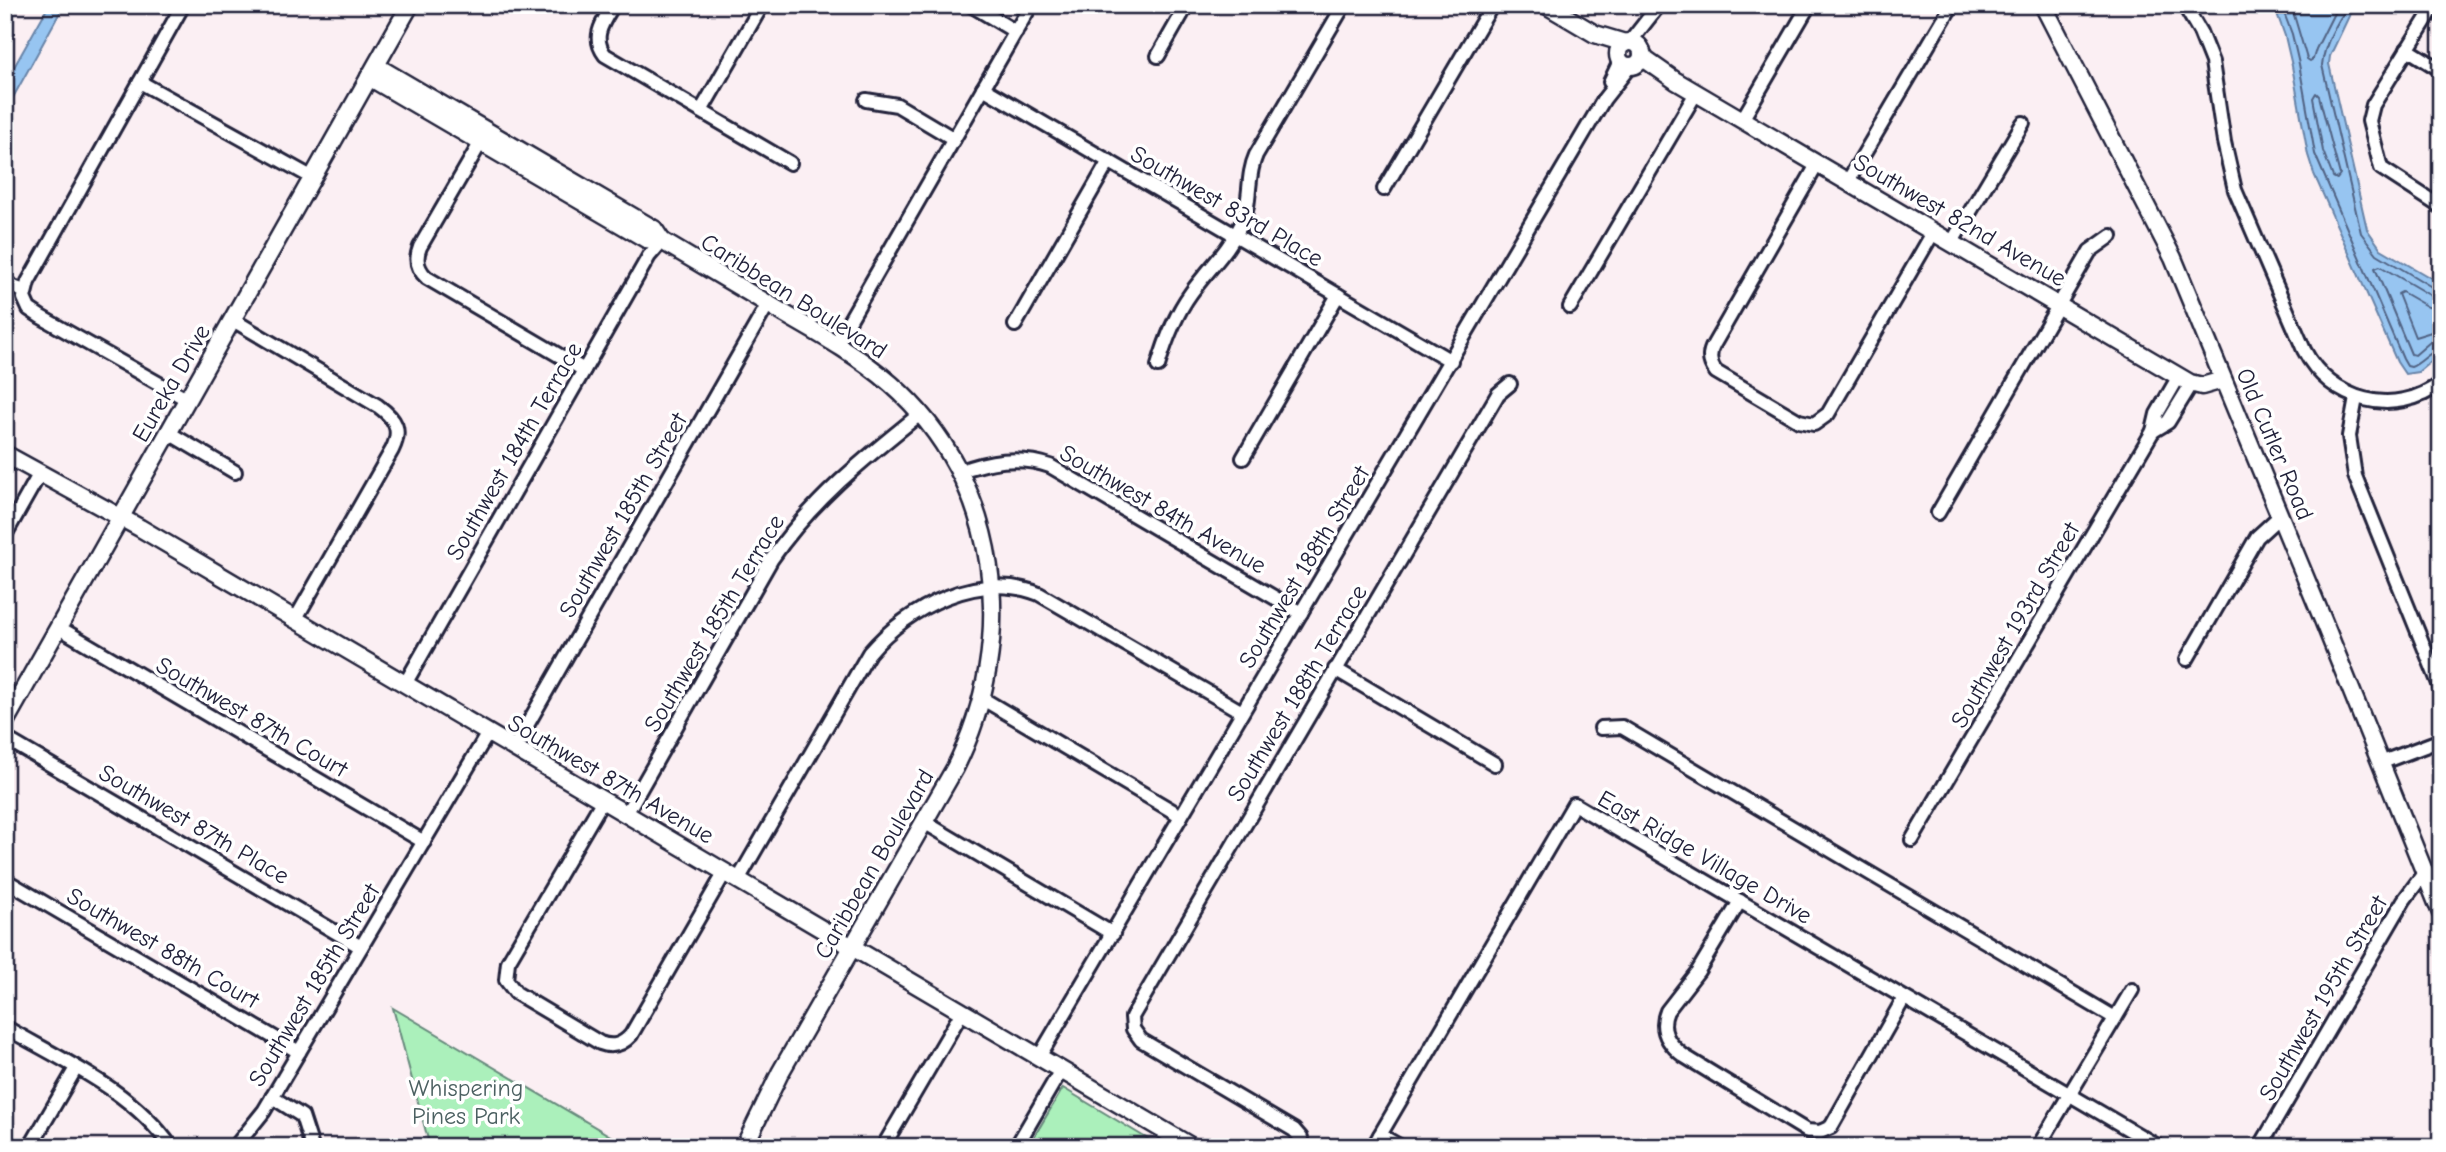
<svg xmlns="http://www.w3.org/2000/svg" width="2446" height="1152" viewBox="0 0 2446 1152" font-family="'Comic Neue',sans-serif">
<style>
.green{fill:#abf0bb;stroke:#66897b;stroke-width:2}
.water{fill:#97c5f1;stroke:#6884a8;stroke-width:2}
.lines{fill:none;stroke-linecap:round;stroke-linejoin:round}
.shore{stroke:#516384;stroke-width:2}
.street-casing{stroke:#22223b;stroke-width:18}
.secondary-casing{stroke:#22223b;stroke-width:21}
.street{stroke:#fff;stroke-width:12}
.secondary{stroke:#fff;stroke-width:16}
.labels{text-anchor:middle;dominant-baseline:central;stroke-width:7;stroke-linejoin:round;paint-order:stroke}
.street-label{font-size:24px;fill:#22223b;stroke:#fff}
.park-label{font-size:24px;fill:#4b6061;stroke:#fff}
</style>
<rect width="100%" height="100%" fill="#fbeff3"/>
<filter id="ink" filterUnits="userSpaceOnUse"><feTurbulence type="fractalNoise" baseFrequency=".0143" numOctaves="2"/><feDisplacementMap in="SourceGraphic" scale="14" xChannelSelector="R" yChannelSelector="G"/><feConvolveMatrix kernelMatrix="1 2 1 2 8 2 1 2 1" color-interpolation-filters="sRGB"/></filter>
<g filter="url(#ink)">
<g class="green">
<polygon points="393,1008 629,1147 430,1147"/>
<polygon points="1063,1088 1161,1147 1028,1147"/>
</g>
<g class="water">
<polygon points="49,5 64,5 5,112 5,83"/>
<polygon points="2274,5 2358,5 2349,16 2330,56 2329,64 2367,229 2381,249 2441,284 2441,353 2418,372 2405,374 2397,362 2314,174 2308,155 2292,66 2285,36"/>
</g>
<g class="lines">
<g class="shore">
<path d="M2281 5 2292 34 2299 64 2315 154 2403 359 2407 366 2411 367C2422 363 2430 350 2441 349"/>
<polyline points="2291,5 2307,59 2310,61 2313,59 2316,49 2338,5"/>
<path d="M2349 5C2337 21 2324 45 2322 65L2361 233 2377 254 2435 289H2441"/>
<polygon points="2316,93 2319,96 2340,175 2337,179 2333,177 2323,151 2313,98"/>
<polyline points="2441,298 2431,296 2380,266 2375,268 2411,354 2415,355 2430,342 2441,340"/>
<polyline points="2441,309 2428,307 2402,292 2398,294 2415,337 2441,329"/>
</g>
<g class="street-casing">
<g id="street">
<polyline points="183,5 28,282 24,298 29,309 41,317 188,400"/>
<path d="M613 5C603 22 591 37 605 55L790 163"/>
<polyline points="971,5 1016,32"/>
<path d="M2184 5 2200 32 2212 62 2224 142 2235 190 2304 350C2330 401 2394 419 2441 383"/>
<polyline points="2435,5 2373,105 2369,121 2381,168 2441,207"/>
<polyline points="1630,42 1659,5"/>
<polyline points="2407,49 2441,70"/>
<polyline points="1158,56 1187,5"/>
<polyline points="140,82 313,178"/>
<polyline points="1610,82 1620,61"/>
<polyline points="983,88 1451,361"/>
<polyline points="866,100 897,105 954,139"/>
<polyline points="701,111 762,5"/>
<polyline points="1742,120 1809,5"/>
<path d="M485 135 420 247C415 259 417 269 427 278L584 370"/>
<path d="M1818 163 1714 344C1708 354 1709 363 1716 372L1799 421 1814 424 1828 414 1934 231"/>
<polyline points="1848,181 1952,5"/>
<polyline points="1384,189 1492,5"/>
<polyline points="1952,242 2023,123"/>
<polyline points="5,284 24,291"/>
<polyline points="1570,307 1696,93"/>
<path d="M233 320 378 406C396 419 402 430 392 450L295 620"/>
<polyline points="1015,325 1109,161"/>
<polyline points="836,344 1031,5"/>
<path d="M1158 366C1166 339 1175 315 1191 293 1209 268 1228 252 1242 223 1252 201 1246 177 1256 155L1344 5"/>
<polyline points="2356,398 2349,436 2355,476 2441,689"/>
<polyline points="2153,431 2168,422 2192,383"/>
<polyline points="169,433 235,472"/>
<polyline points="1243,458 1338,295"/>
<path d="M958 472C988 461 1019 455 1050 466L1301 613"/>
<polyline points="1938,513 2090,251 2111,236"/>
<polyline points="5,535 40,473"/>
<polyline points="58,627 424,842"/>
<polyline points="2187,659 2257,537 2280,516"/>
<polyline points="1335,669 1495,764"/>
<polyline points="405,684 649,256 662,241"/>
<polyline points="983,699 1181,816"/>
<polyline points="1601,728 1622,727 2115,1018"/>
<polyline points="5,738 361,947"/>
<polyline points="514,748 768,304"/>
<polyline points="2380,763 2441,740"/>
<path d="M603 800 508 962 506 980 516 993 600 1043C613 1048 622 1045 631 1035L725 872"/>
<path d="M626 814 771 560C811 501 865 458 920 414"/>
<polyline points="924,822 1113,934"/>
<polyline points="1912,840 2153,431 2157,414 2179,376"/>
<polyline points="5,880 299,1052"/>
<path d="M738 880 869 653C908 607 979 570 1039 594L1242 712"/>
<path d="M1740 901 1698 971 1667 1011C1659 1030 1668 1044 1684 1056L1807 1131 1820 1132 1831 1127 1904 998"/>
<path d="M5 1027C63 1061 132 1090 171 1147"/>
<polyline points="1039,1057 1604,99 1630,66"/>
<polyline points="272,1097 302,1116 312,1147"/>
<polyline points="1380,1135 1401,1147"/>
<polyline points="30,1147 76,1068"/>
<polyline points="235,1147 264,1111 488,733"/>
<polyline points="883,1147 962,1012"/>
<polyline points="1016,1147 1061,1070"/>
<polyline points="1300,1147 1301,1138 1294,1130 1141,1040 1133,1029 1132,1017 1498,394 1510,384"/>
<polyline points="1373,1147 1574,804 2159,1147"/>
<polyline points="2038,1147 2132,990"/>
<polyline points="2260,1147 2404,900 2424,873"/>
</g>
</g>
<g class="secondary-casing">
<g id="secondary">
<polyline points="1546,5 1595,34 1625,43"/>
<polyline points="2043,5 2173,258 2323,620 2441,913"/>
<circle cx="1630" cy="54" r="12"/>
<polyline points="1642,54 1646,60 1676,81 2190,383 2202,386 2223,380"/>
<polyline points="376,66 654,229 662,241"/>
<path d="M369 77 646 239 662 241C704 266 747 291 790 317 825 337 860 357 891 384 1002 481 1019 641 955 768L780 1073 744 1147"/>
<polyline points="5,454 140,528 1192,1147"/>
<polyline points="5,722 410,5"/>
</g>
</g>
<use href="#street" class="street"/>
<use href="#secondary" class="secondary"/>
</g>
</g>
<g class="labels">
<g class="street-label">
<text transform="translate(1227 206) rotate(30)">Southwest 83rd Place</text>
<text transform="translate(1960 220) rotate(30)">Southwest 82nd Avenue</text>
<text transform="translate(794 296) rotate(32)">Caribbean Boulevard</text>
<text transform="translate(171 383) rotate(-60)">Eureka Drive</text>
<text transform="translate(2275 444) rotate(67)">Old Cutler Road</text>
<text transform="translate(514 451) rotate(-60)">Southwest 184th Terrace</text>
<text transform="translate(1163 509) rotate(30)">Southwest 84th Avenue</text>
<text transform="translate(623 515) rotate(-60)">Southwest 185th Street</text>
<text transform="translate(1304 567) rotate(-59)">Southwest 188th Street</text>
<text transform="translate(714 623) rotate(-59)">Southwest 185th Terrace</text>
<text transform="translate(2015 625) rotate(-60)">Southwest 193rd Street</text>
<text transform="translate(1297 693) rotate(-59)">Southwest 188th Terrace</text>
<text transform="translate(252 717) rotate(30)">Southwest 87th Court</text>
<text transform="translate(611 779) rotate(30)">Southwest 87th Avenue</text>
<text transform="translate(194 824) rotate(30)">Southwest 87th Place</text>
<text transform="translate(1705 857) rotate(30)">East Ridge Village Drive</text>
<text transform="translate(874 864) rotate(-60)">Caribbean Boulevard</text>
<text transform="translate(163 948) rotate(30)">Southwest 88th Court</text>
<text transform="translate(314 985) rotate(-59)">Southwest 185th Street</text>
<text transform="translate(2323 998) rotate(-60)">Southwest 195th Street</text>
</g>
<g class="park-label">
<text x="466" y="1088">Whispering<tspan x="466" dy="28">Pines Park</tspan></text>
</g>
</g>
<rect width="2446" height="1152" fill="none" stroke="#fff" stroke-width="28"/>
<rect x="14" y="14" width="2418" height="1124" fill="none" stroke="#22223b" stroke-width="2.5" filter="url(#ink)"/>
</svg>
